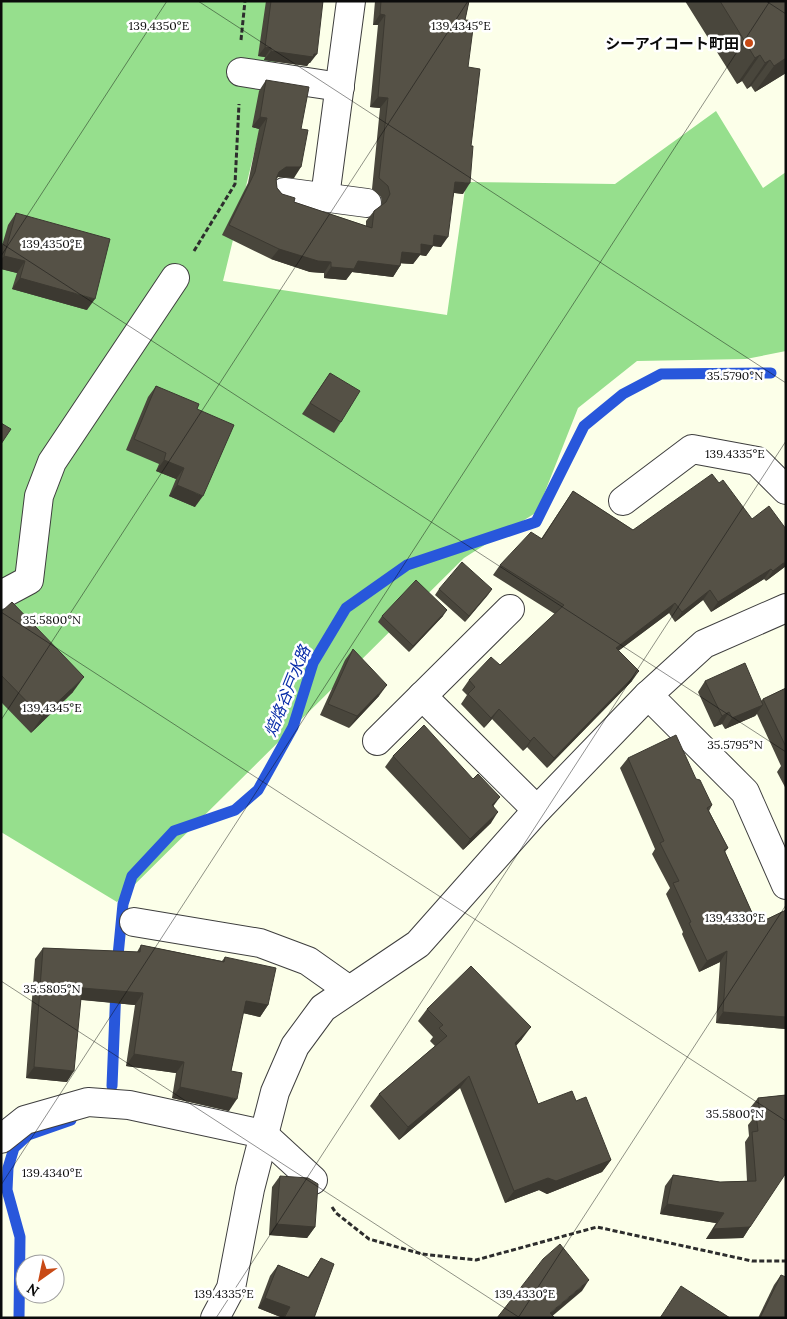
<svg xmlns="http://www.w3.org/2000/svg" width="787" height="1319" viewBox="0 0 787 1319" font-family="Lora,'Noto Sans JP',serif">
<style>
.forest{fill:#96df8d}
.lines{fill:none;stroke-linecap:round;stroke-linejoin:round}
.stream{stroke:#2857db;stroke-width:11}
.minor-casing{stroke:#3e3e3e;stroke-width:30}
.path{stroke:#2d2d2d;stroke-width:3;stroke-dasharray:5 2.5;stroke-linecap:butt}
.minor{stroke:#fff;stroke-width:28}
.wall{fill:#49463c}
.shaded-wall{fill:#3c3931}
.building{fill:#555146;stroke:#3c3931}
.ticks{fill:none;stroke:#0b0b0b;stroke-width:1;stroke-opacity:0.45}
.poi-dot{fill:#c84a16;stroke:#fff;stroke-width:2}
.labels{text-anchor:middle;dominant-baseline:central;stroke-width:5;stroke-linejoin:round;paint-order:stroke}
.poi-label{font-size:15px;font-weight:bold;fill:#0b0b0b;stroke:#fff;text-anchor:end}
.water-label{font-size:16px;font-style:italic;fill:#092da8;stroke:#fff}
.ticks-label{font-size:12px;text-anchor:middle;fill:#0b0b0b;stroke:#fff;stroke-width:5;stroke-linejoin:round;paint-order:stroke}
</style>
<rect width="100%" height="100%" fill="#fcffe9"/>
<polygon class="forest" points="1,1 291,1 223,281 447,315 466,182 615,184 716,111 763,188 786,172 786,351 746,359 637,361 578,408 537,512 464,558 117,902 1,832"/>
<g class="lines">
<g class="stream">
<polyline points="117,966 123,904 132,876 174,831 235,810 258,790 293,727 313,663 346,608 407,565 536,522 584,426 623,394 661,374 771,373"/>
<polyline points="112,1086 116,987"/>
<polyline points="19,1318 20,1237 7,1190 8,1168 14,1148 28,1135 71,1120"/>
</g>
<g class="minor-casing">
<g id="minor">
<polyline points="241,72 340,87"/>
<polyline points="284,192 367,203"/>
<polyline points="325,197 351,1"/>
<polyline points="623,501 692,449 757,461 786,490"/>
<polyline points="1,595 29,580 39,496 52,462 175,278"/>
<polyline points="648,695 745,792 786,885"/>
<polyline points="422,696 537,810"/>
<polyline points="377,741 510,609"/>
<polyline points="134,922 260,943 308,961 349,990"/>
<polyline points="1,1139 25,1120 88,1102 129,1105 263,1134 313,1180"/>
<polyline points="215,1318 231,1288 250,1189 275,1092 295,1046 323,1008 418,944 537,810 648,695 704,644 786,608"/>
</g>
</g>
<g class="path">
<polyline points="241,40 245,1"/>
<polyline points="194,251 235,184 239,104"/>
<polyline points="332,1207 336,1213 369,1239 422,1254 476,1260 597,1227 752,1261 786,1261"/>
</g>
<use href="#minor" class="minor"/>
</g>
<g class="wall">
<polygon points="266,1 323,1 310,63 309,63 307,66 264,60 265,57 258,56"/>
<polygon points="375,1 469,1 465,20 468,67 463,194 454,193 441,247 433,246 426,256 420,255 413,264 401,263 400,266 393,277 352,272 346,280 324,278 324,273 310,272 271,259 222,235 248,183 259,129 252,127 259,91 266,80 301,129 294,178 278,177 276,179 277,188 282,194 294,202 366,226 366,221 374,211 382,205 381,197 372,189 380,108 370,107 378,25 373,25"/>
<polygon points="685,1 786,1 786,73 755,92 751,86 747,89 742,81 737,84"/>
<polygon points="16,213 87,310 12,289 17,273 1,269 1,249 8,225"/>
<polygon points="330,373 341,422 334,433 302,414"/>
<polygon points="156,386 197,409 195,507 169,496 176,479 156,471 159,464 126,450 148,397"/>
<polygon points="719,483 786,566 766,581 764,579 711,612 703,600 675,622 669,613 618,651 632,681 547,768 527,747 523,751 492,719 484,728 461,704 467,695 462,690 469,680 500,665 555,614 493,575 500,565 541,539 573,491 633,530"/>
<polygon points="439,589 492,589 465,622 435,595"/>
<polygon points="1,612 73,692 31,733 1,702"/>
<polygon points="382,616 443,616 409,652 378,622"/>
<polygon points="353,649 379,696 349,728 320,715 345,660"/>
<polygon points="705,681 761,701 763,699 786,688 786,789 777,772 781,766 757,714 755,716 725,729 722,724 714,727 698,692"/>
<polygon points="393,756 494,806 491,823 463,850 385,767"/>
<polygon points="628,758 696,779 712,805 709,811 728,848 725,852 757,924 786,910 786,1029 716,1023 720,962 699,972 682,934 683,932 666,894 670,888 652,854 655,849 620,768"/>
<polygon points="141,945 222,961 225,957 268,1005 260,1017 243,1013 231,1071 229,1111 172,1098 176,1073 126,1066 135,1005 81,1000 67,1082 26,1078 35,959 43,948 137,952"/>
<polygon points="427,1009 522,1039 516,1046 538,1104 576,1101 611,1160 602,1172 547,1194 539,1190 505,1203 460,1088 399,1140 370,1106 379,1094 435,1046 430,1041 433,1037 418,1021"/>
<polygon points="786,1095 750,1227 743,1238 706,1239 716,1223 660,1214 665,1186 673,1175 720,1182 747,1181 745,1142 749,1136 748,1125 752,1120 750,1108 758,1098"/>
<polygon points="280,1176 315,1227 307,1238 269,1235 272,1187"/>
<polygon points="321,1258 314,1318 283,1318 258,1308 270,1276 278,1265 308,1277"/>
<polygon points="781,1275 786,1318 758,1318 774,1285"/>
</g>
<g class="shaded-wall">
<polygon points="380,14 385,15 378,25 373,25"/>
<polygon points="265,47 271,48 265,57 258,56"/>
<polygon points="271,51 314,54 317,54 310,63 309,63 307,66 264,60"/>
<polygon points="760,55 742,81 737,84 755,58"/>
<polygon points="786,58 786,73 755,92 774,66"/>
<polygon points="770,60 751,86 747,89 765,63"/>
<polygon points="378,97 388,98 380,108 370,107"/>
<polygon points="260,117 267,118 259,129 252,127"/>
<polygon points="286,167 301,167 294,178 278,177 272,182 279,172"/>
<polygon points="455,182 470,183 463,194 448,192"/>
<polygon points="434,235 448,237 441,247 433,246 426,256 420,255 413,264 394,263 402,252 421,244"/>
<polygon points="279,249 331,262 324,273 310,272 271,259"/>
<polygon points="4,256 25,261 17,273 1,269 1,260"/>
<polygon points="358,261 400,266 393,277 352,272 346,280 324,278 331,267"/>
<polygon points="20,278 95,299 87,310 12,289"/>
<polygon points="164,460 184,468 176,479 156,471"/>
<polygon points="177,485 203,496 195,507 169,496"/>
<polygon points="786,561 786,566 766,581 773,571"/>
<polygon points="771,569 764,579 711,612 718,602"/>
<polygon points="492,589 488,595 465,622 469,616"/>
<polygon points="710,590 703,600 675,622 682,612"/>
<polygon points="675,603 669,613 609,658 616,648"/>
<polygon points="447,610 443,616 409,652 413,646"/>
<polygon points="639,671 632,681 547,768 554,758"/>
<polygon points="84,677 73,692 31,733 42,717"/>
<polygon points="387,685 379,696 349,728 357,716"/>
<polygon points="763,705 755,716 725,729 732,718"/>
<polygon points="499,709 492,719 484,728 491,718"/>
<polygon points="729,712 722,724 714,727 722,716"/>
<polygon points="534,737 527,747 523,751 530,741"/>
<polygon points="500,797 492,808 492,805"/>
<polygon points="498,812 491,823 463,850 470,839"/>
<polygon points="727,951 720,962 699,972 707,961"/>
<polygon points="82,988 143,993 135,1005 74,999"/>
<polygon points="246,1001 268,1005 260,1017 238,1012"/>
<polygon points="723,1012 786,1017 786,1029 716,1023"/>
<polygon points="531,1027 522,1039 506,1056 515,1043"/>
<polygon points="134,1054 184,1062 176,1073 126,1066"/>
<polygon points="34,1067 74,1071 67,1082 26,1078"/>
<polygon points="469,1076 460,1088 399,1140 408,1127"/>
<polygon points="180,1087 237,1099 229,1111 172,1098"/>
<polygon points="611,1160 602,1172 547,1194 539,1190 505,1203 514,1191 548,1178"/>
<polygon points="667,1204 724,1213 716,1223 660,1214"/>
<polygon points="276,1224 315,1227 307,1238 269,1235"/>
<polygon points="750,1227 743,1238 706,1239 713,1229"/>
<polygon points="589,1280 582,1291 550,1318 550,1313"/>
<polygon points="265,1298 290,1307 283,1318 258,1308"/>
</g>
<g class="building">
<polygon points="271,1 323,1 317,54 314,54 313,57 271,51 271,48 265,47"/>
<polygon points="381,1 469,1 465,20 474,21 468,67 480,69 471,146 473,146 470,183 455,182 448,237 434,235 433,246 421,244 421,254 402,252 400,266 358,261 354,269 331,267 331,262 318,261 279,249 229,225 255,172 267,118 260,117 266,80 309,87 301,129 308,130 301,167 286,167 279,172 276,179 277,188 282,194 295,198 294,202 372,228 374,211 386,202 390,194 388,186 379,178 388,98 378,97 385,15 380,14"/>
<polygon points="720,1 786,1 786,58 774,66 770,60 765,63 760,55 755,58"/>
<polygon points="16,213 110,239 95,299 20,278 25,261 4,256"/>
<polygon points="330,373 360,391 341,422 310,403"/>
<polygon points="156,386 199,404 197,409 234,425 203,496 177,485 184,468 164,460 166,453 134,439"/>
<polygon points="1,423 11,429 1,444"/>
<polygon points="712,474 719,483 723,480 752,519 769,506 786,529 786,561 773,571 771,569 718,602 710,590 682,612 675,603 616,648 639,671 554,758 534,737 530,741 499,709 491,718 468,694 475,687 469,680 491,657 500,665 564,605 500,565 531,532 542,539 573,491 633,530"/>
<polygon points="462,562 492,589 469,616 439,589"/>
<polygon points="416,580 447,610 413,646 382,616"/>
<polygon points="12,602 84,677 42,717 1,675 1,612"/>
<polygon points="353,649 387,685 357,716 328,704"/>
<polygon points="745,663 763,705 732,718 729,712 722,716 705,681"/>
<polygon points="786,688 786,747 763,699"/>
<polygon points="424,725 473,779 478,774 500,797 492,805 498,812 470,839 393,756"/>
<polygon points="676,735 696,779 700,780 712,805 707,808 728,848 724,850 757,924 786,910 786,1017 723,1012 727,951 707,961 689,923 691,922 673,883 679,881 660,843 664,841 628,758"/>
<polygon points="141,945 224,962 225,957 276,968 268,1005 246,1001 231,1071 242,1073 237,1099 180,1087 184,1062 134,1054 143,993 82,988 74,1071 34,1067 43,948 140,952"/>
<polygon points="471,966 531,1027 515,1043 538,1104 572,1091 576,1101 586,1097 611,1160 556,1181 548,1178 514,1191 469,1076 408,1127 379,1094 447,1036 439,1028 443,1025 427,1009"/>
<polygon points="786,1095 786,1173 750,1227 713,1229 724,1213 667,1204 673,1175 720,1182 756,1181 752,1132 758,1131 756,1114 760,1114 758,1098"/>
<polygon points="280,1176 308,1178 318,1184 315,1227 276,1224"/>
<polygon points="560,1244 589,1280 550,1313 555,1318 497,1318 543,1259"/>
<polygon points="321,1258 334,1264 314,1318 284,1318 290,1307 265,1298 278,1265 309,1278"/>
<polygon points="781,1275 786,1277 786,1318 760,1318"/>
<polygon points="681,1286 730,1318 660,1318"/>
</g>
<path class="ticks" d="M198 1 786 383M766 1 786 14M1 243 786 752M1 256 167 1M1 612 786 1121M1 720 468 1M1 981 520 1318M1 1185 770 1M216 1318 786 441M518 1318 786 905"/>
<circle class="poi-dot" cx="749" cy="43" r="5"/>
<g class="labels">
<g class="poi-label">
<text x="739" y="43">シーアイコート町田</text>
</g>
<g class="water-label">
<text transform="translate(287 691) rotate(-68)">焙烙谷戸水路</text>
</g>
</g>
<g class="ticks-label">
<text x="461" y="30">139.4345°E</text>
<text x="159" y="30">139.4350°E</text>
<text x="52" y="248">139.4350°E</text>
<text x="735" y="380">35.5790°N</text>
<text x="735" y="458">139.4335°E</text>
<text x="52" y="624">35.5800°N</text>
<text x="52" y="712">139.4345°E</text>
<text x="735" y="749">35.5795°N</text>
<text x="735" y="922">139.4330°E</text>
<text x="52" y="993">35.5805°N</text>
<text x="735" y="1118">35.5800°N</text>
<text x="52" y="1177">139.4340°E</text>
<text x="224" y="1298">139.4335°E</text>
<text x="525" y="1298">139.4330°E</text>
</g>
<rect width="787" height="1319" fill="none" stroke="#0b0b0b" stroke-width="5"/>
<g transform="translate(40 1279) rotate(213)"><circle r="24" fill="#ffffff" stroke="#9d9d9d"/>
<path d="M0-4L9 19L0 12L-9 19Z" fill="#c84a16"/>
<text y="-8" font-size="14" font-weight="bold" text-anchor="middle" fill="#0b0b0b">N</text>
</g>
</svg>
